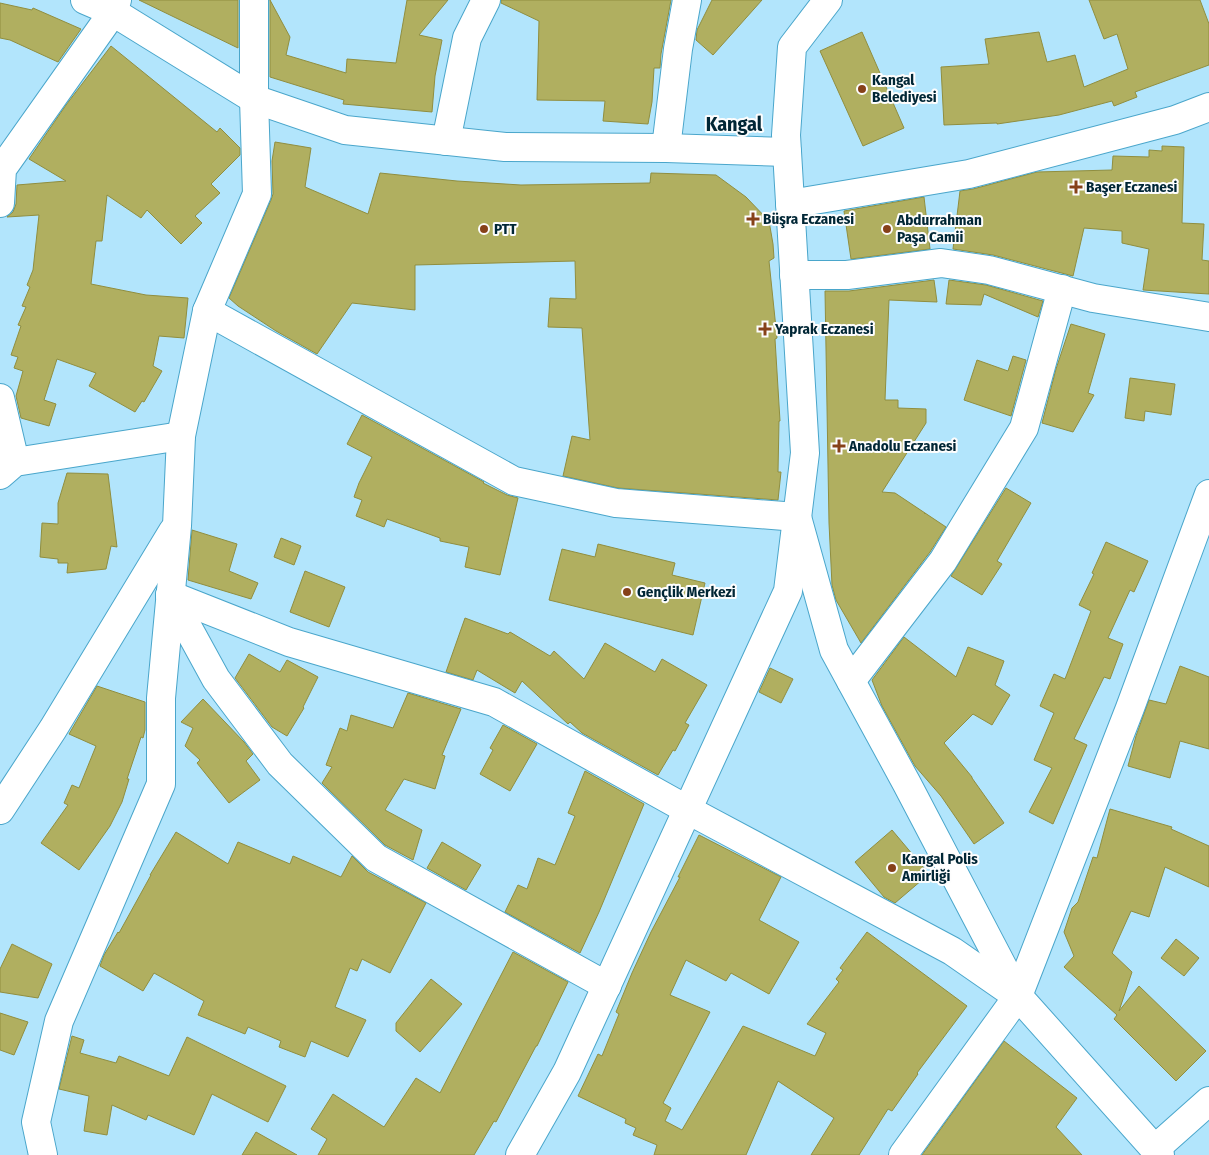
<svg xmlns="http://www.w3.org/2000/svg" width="1209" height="1155" viewBox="0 0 1209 1155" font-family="'Fira Sans Condensed',sans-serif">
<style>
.building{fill:#b0af60;stroke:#908e3f}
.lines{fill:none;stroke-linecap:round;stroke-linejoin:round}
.minor-casing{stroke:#4aa6cb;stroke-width:30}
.minor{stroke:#fff;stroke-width:28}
.poi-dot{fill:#864119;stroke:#fdfdfd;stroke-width:2}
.labels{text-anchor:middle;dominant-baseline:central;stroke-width:4;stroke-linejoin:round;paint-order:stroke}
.poi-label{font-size:15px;font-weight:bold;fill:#002635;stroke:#fdfdfd;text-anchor:start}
.district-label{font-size:20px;font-weight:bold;fill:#002635;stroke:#fdfdfd}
</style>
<rect width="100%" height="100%" fill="#b2e5fc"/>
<g class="building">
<polygon points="139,0 238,0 238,48"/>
<polygon points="270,0 290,37 286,55 346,73 347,59 396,63 407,0 448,0 419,35 442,40 435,76 432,112 343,104 344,100 270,77"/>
<polygon points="501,0 671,0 661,54 660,68 654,68 652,102 648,124 603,121 605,101 537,100 539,21 501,3"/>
<polygon points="712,0 762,0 713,55 696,40 697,30"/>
<polygon points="1089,0 1200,0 1209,24 1209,65 1135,92 1137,97 1114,106 1112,101 1059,115 997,124 997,123 944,125 941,67 989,64 985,39 1039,32 1047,62 1075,55 1084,87 1128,69 1117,34 1104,39"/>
<polygon points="0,3 32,10 33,8 81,29 58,62 10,40 0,38"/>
<polygon points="862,32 904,128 863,146 820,51"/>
<polygon points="111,46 217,132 220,128 240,148 240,155 211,184 220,193 195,216 202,223 181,244 147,210 141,218 107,195 102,241 96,241 91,284 146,295 188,298 184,338 159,336 153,366 162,371 144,402 142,401 135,412 89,386 96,373 57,359 44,400 56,404 49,426 21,418 16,396 23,371 14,368 18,357 11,355 21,326 18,325 26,307 22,306 30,287 27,285 33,270 39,215 7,217 13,212 16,204 17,185 66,181 29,159 66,105"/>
<polygon points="275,142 311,148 305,187 368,214 380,173 457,181 521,185 650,183 651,173 716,175 746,197 769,221 773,244 774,258 769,261 777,338 775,339 780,421 779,421 778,472 781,472 778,500 618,488 563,476 572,436 590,440 582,328 548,327 550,298 576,299 575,261 415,265 415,310 352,303 317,354 276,331 238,306 229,298 271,200 273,194 272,161"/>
<polygon points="1162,146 1184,147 1182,223 1204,224 1202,260 1209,261 1209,294 1143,290 1149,249 1122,243 1122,231 1084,228 1073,276 993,255 953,249 960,191 973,189 1037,172 1112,170 1113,156 1149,157 1149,150 1162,151"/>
<polygon points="924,197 930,249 851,259 844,211"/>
<polygon points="934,280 937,302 889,300 885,400 898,400 898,408 926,409 926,423 882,492 895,493 925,513 925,514 925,513 946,527 930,552 861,643 836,600 832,585 829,523 825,291 849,291"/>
<polygon points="949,280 986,285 1043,301 1038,317 984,294 981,305 946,304"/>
<polygon points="1071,324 1105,334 1088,393 1094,395 1073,432 1042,423 1056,369"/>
<polygon points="1013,356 1026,360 1011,416 964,400 977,360 1008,371"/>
<polygon points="1130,378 1175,384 1171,415 1145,411 1144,421 1125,418"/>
<polygon points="362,415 484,482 483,483 507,495 518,498 500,575 465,567 469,547 440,541 440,538 387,519 384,527 356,516 362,500 354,497 359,483 372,457 347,444"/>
<polygon points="67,473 108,474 117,547 111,546 106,569 67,573 68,563 58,563 58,559 40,557 42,523 58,524 58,503"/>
<polygon points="1006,488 1031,503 997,561 1002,564 982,595 951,576"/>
<polygon points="192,530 237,544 229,571 258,583 251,599 188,580"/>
<polygon points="281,538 301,546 294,565 274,557"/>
<polygon points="1106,542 1148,561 1134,592 1130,590 1108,638 1123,644 1110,679 1104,677 1074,739 1087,745 1053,824 1029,812 1052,768 1034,760 1054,713 1040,706 1054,674 1065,679 1091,611 1079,605 1094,574 1092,573"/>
<polygon points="598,544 675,563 672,575 705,583 693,635 549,600 562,549 595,557"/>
<polygon points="305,571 345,587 329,627 290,612"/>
<polygon points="465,618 508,634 510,632 550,656 554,651 584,679 605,643 655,672 662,659 707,685 685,723 689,725 675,751 673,750 658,775 582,733 570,722 568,724 522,681 515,693 477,670 473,680 446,672"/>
<polygon points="904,637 956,677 968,647 1004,661 995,685 1010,695 992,725 973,714 944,743 972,777 972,778 1004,823 974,844 941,796 915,766 882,706 872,680"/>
<polygon points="249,654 280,672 287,660 318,677 303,707 304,708 287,736 272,727 235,678"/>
<polygon points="1180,666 1209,677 1209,749 1180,741 1170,778 1128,766 1136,736 1149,700 1166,704"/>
<polygon points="770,668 793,679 781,703 759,692"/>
<polygon points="97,686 145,702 145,730 143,738 141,737 127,779 129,779 122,802 110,826 79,870 41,843 68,805 64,803 72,785 79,788 96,746 69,734"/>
<polygon points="408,693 461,709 442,755 445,756 435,789 404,779 385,810 422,830 413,860 385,845 322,783 332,767 326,765 340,728 347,731 351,715 393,728"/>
<polygon points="203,699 244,742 253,754 246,761 260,780 229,803 197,763 200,760 185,746 193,728 181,722"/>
<polygon points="503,725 537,744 510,791 480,774 493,750 490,748"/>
<polygon points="585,771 644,804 599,912 580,953 505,912 518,885 527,889 538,858 555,865 575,816 568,813"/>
<polygon points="1110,809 1172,827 1171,829 1209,846 1209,887 1165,867 1149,917 1131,911 1112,953 1132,972 1119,1011 1139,986 1206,1051 1176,1081 1114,1019 1117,1015 1064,967 1074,956 1064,932 1072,908 1078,902 1093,857 1097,858"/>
<polygon points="892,830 929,874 895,903 884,897 855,862"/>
<polygon points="176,832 228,864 238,842 290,864 293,856 341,877 352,856 368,872 426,903 390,973 362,959 357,971 350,968 335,1007 366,1020 348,1057 311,1041 305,1057 279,1047 281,1041 248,1027 245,1034 198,1015 204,1001 154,973 143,991 100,966 104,955 118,932 119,933 151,875 150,875"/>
<polygon points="699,835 781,877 759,920 799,942 769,994 731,973 726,981 686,960 670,995 710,1012 663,1103 671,1108 665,1121 682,1130 743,1026 815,1056 826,1033 807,1024 839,982 836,979 843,970 840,968 867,932 967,1006 917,1073 918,1074 892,1111 888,1109 859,1155 811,1155 834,1118 778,1081 746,1155 654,1155 657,1145 633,1135 636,1128 625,1123 626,1119 578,1096 598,1054 602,1056 619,1014 616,1012 632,973 651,932 680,877 678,877"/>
<polygon points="442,842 481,865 466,890 427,868"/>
<polygon points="1176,939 1199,958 1184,976 1161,958"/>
<polygon points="12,944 52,964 38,998 0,992 0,969"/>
<polygon points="513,952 568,982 537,1046 536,1046 496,1122 494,1121 474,1155 318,1155 327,1139 311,1129 333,1094 384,1127 416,1078 440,1093"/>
<polygon points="431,979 462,1004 420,1052 396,1031 396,1023"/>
<polygon points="0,1013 28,1022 14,1055 0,1050"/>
<polygon points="72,1036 84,1040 80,1053 116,1063 119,1056 169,1076 187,1037 286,1086 268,1122 212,1094 194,1135 148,1115 146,1120 112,1105 107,1135 84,1131 89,1096 59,1089"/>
<polygon points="1004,1041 1077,1098 1056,1127 1082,1155 922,1155"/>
<polygon points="256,1132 297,1155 242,1155"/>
</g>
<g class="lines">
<g class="minor-casing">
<g id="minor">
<polyline points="85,0 113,12 254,99 345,130 505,147 666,148 787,152"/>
<polyline points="446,141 467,38 486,0"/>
<polyline points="666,148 678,49 687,0"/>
<polyline points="0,203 2,169 113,12 117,0"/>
<polyline points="790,204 969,174 1175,120 1209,107"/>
<polyline points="794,275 847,275 941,263 989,270 1093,298 1209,317"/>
<polyline points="207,311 514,481 616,503 797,517 834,650 907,784 1018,996 1160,1155"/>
<polyline points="0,398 15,462"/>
<polyline points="0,475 15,462 181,436"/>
<polyline points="170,595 289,642 494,702 688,810 952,951 1014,994"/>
<polyline points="170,595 216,679 280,764 376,858 607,986"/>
<polyline points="851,681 943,561 1024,428 1062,289"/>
<polyline points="0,810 53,729 173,531"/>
<polyline points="1155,1149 1209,1101"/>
<polyline points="43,1155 36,1122 59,1021 161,784 161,698 177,526 181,436 207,311 257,194 254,99 254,0"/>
<polyline points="520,1155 567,1072 788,591 805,453 786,135 792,47 828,0"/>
<polyline points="903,1155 1018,996 1130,708 1209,494"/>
</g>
</g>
<use href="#minor" class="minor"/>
</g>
<g class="poi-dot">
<circle cx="862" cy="89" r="5"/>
<path d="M1073.5 179.5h5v5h5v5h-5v5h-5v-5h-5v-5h5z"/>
<path d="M750.5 211.5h5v5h5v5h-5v5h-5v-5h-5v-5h5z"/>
<circle cx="484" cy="229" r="5"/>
<circle cx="887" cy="229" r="5"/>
<path d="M762.5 321.5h5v5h5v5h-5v5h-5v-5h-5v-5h5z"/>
<path d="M836.5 438.5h5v5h5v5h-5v5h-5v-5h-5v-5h5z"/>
<circle cx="627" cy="592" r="5"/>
<circle cx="892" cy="868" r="5"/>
</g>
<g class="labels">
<g class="poi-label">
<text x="872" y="80">Kangal<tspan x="872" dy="17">Belediyesi</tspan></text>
<text x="1086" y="187">Başer Eczanesi</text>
<text x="763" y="219">Büşra Eczanesi</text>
<text x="897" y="220">Abdurrahman<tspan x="897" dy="17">Paşa Camii</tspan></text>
<text x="494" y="229">PTT</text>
<text x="775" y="329">Yaprak Eczanesi</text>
<text x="849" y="446">Anadolu Eczanesi</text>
<text x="637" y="592">Gençlik Merkezi</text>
<text x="902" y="859">Kangal Polis<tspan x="902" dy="17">Amirliği</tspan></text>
</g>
<g class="district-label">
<text x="734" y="124">Kangal</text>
</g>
</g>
</svg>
